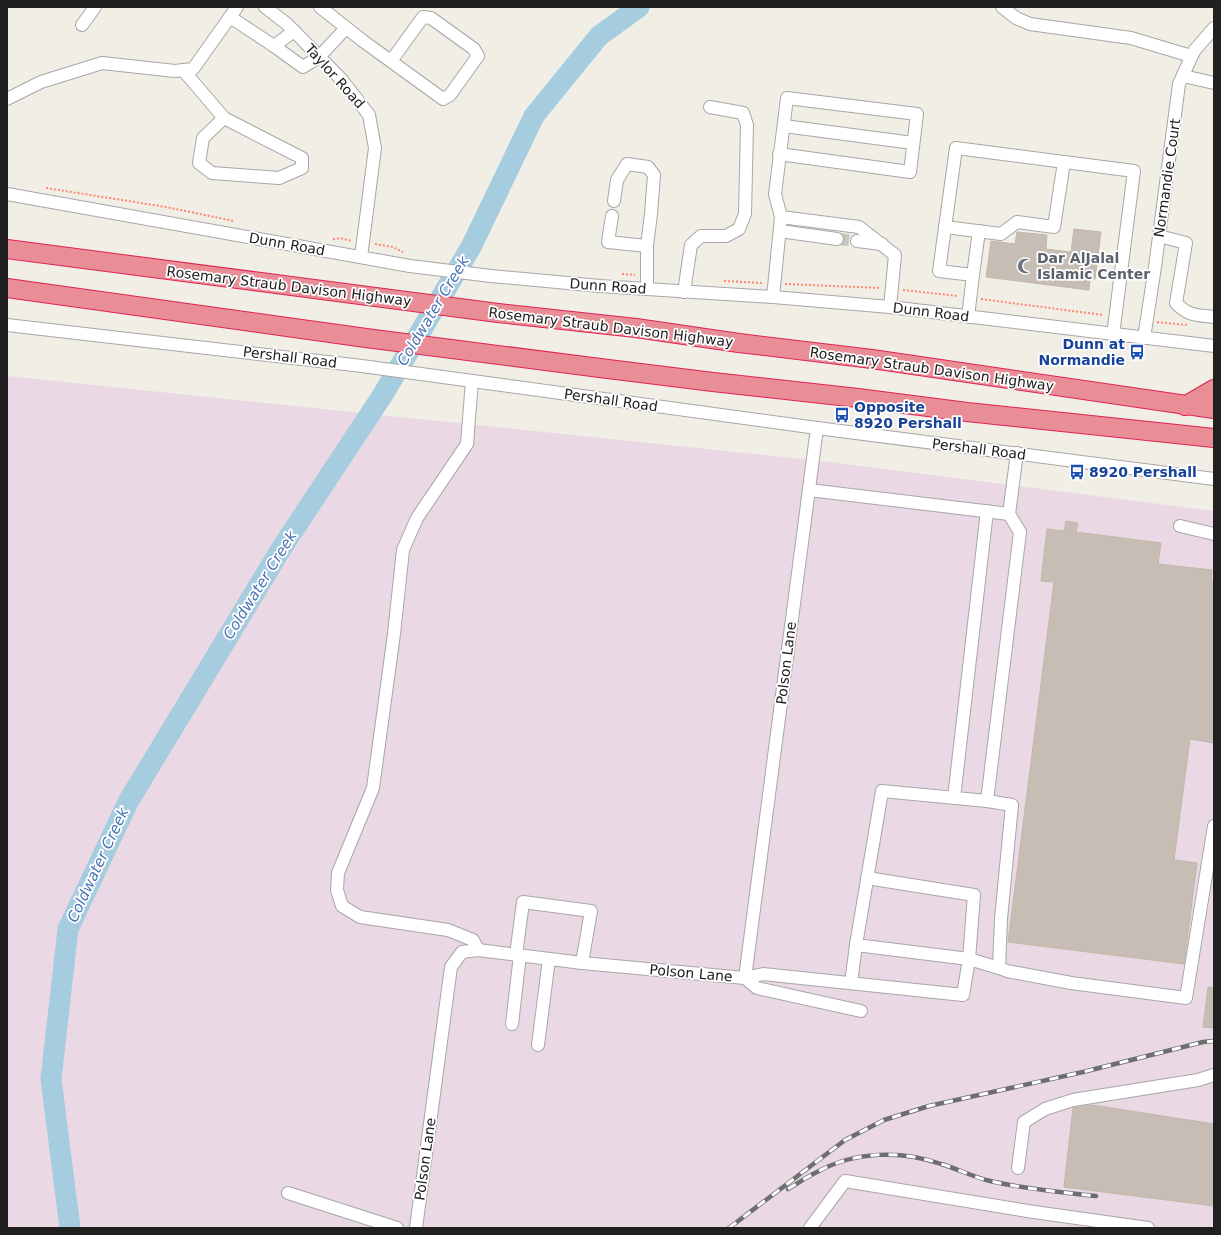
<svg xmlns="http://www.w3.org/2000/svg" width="1221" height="1235" viewBox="0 0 1221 1235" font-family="'DejaVu Sans',sans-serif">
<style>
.industrial{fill:#ead8e5}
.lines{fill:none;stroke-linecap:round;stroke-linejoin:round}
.river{stroke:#a6cddf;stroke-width:21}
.building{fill:#c6beb5;stroke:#c3b6a8}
.minor-tunnel{stroke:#c7c5be;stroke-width:12;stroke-dasharray:12 6;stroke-linecap:butt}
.minor-casing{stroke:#a7a7a7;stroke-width:14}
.highway-casing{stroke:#df2353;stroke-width:20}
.path{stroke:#fc876b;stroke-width:2;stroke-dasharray:2 2;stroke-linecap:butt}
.minor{stroke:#fff;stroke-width:12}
.highway{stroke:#e98d96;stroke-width:18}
.rail-casing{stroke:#6e6e6e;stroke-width:4.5}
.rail{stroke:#fff;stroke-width:3;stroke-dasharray:9;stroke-linecap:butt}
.labels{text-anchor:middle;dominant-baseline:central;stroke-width:3.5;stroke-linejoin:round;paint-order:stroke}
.street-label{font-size:14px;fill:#202020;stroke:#fff}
.worship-label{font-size:14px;font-weight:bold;fill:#5b616d;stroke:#fff;text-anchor:start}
.transit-label{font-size:14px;font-weight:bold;fill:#164399;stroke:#fff;text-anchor:start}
.water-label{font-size:15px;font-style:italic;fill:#4975b2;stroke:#fff}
</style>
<rect width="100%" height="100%" fill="#f1eee6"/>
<polygon class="industrial" points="7,376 822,461 1214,511 1214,1228 7,1228"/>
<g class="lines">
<polyline class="river" points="70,1228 51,1079 68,929 128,802 281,549 382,396 471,247 534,116 599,36 639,7"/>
</g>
<g class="building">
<polygon points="1074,229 1101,232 1095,279 1090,279 1089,290 986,277 991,241 1015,244 1017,232 1047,235 1046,249 1071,252"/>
<polygon points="1066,521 1078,523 1076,532 1161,543 1158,564 1212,570 1211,581 1214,581 1214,743 1190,739 1174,860 1197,863 1184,964 1008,942 1054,582 1041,581 1047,529 1064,531"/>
<polygon points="1208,987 1214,988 1214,1028 1203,1027"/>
<polygon points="1092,1105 1214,1124 1214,1206 1064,1187 1073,1108"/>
</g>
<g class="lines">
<polyline class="minor-tunnel" points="837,239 857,241"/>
<g class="minor-casing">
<g id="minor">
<polyline points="265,7 287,24 342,80 369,115 375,148 361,257"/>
<polyline points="320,7 363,41 443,99 450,95 478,56 474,49 431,18 423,17 391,61"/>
<polyline points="1002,7 1016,18 1030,24 1131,38 1191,56"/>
<polyline points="230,17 274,46 294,31"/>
<polyline points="82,25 95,7"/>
<polyline points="274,46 303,67 319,57 346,28"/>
<polyline points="183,70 224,118 302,158 302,168 279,178 212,173 199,163 203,138 224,118"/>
<polyline points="1183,76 1214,83"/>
<polyline points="7,99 41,82 102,63 175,71 193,69 237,7"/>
<polyline points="784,126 913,143"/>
<polyline points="7,194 410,266 491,276 600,286 773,297 890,307 1214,346"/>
<polyline points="614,201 617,180 627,164 648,167 654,175 651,214 647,246 647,289"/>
<polyline points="612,216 608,242 647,246"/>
<polyline points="781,217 859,227 895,255 890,307"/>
<polyline points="945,227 1001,234 1017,222 1054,227 1064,162"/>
<polyline points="780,231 837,239"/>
<path d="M1159 236 1186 243 1176 303C1188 316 1197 315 1214 317"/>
<polyline points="857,241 882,244"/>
<polyline points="973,275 939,271 956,148 1134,171 1113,335"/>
<polyline points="684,292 691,245 701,236 726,236 739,229 745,214 747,125 743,113 710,107"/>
<polyline points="773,297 781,217 775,194 787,98 917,114 910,172 779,154"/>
<polyline points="968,317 973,275 979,231"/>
<polyline points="7,325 362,366 817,428 1214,479"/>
<polyline points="1144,338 1155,267 1179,84 1194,51 1214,28"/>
<polyline points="472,381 467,444 417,518 403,550 394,634 373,788 338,873 337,890 342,906 360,917 448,930 473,940 478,950"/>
<polyline points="1017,453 1009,514 1020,532 987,801 1012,805 1001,919 999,968 1007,971 1071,983 1186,998 1214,826"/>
<polyline points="809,490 1009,514"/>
<polyline points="1180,526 1214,534"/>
<polyline points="954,798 987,511"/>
<polyline points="987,801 882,791 856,945 969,959 999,968"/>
<polyline points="516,955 523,902 591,911 582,963"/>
<polyline points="745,978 763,974 963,995 969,959 974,895 867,878"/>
<polyline points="745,978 757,988 861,1011"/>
<polyline points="851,983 856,945"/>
<polyline points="512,1024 520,955"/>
<polyline points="538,1045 549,959"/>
<polyline points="1018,1168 1024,1122 1045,1109 1073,1100 1198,1080 1214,1075"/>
<polyline points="288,1193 397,1228"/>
<polyline points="416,1228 451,967 462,952 478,950 582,963 745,978 817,428"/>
<polyline points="810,1228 845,1181 1034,1212 1148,1228"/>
</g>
</g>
<g class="highway-casing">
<g id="highway">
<polyline points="7,249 498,313 636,328 739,343 872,359 1214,409"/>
<polyline points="7,288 366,338 600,368 713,382 858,398 967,412 1214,438"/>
<polyline points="1185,406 1214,389"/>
</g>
</g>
<g class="path">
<polyline points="46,188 166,207 234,221"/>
<polyline points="333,239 340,238 352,241"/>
<polyline points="375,244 393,247 403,252"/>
<polyline points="622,274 635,275"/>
<polyline points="724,281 763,283"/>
<polyline points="785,284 881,288"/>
<polyline points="903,290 958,296"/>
<polyline points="981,299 1103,315"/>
<polyline points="1157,322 1187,325"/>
</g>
<use href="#minor" class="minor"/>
<use href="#highway" class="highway"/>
<g class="rail-casing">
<g id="rail">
<path d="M788 1189C798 1183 807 1177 817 1172 855 1151 901 1150 941 1164 958 1169 973 1177 990 1181 1025 1189 1061 1192 1096 1196"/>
<polyline points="729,1228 845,1140 884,1120 929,1106 1083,1072 1203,1042 1214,1041"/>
</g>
</g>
<use href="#rail" class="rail"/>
</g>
<defs>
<g id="mosque-bare" transform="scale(1.2)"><path d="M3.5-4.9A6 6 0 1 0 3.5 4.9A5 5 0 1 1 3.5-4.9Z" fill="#6b7280" stroke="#fff" stroke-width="2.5" paint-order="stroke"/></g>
<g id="bus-bare" transform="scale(1.2)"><path d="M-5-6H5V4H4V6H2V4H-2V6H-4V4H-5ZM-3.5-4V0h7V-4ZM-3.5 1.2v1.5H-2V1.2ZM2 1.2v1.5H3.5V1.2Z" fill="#1a4fb4" stroke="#fff" stroke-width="2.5" paint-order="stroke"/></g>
</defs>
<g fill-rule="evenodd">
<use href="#mosque-bare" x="1025" y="266"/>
<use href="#bus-bare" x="1137" y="352"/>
<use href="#bus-bare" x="842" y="415"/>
<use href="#bus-bare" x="1077" y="472"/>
</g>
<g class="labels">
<g class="street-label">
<text transform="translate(335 76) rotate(48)">Taylor Road</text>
<text transform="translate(1167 178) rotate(-82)">Normandie Court</text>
<text transform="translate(287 244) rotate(10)">Dunn Road</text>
<text transform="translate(289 286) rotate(7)">Rosemary Straub Davison Highway</text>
<text transform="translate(608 286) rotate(4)">Dunn Road</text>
<text transform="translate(931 312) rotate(7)">Dunn Road</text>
<text transform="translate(611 327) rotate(7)">Rosemary Straub Davison Highway</text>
<text transform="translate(290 357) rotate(7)">Pershall Road</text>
<text transform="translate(932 369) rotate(8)">Rosemary Straub Davison Highway</text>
<text transform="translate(611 400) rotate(8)">Pershall Road</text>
<text transform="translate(979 449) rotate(7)">Pershall Road</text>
<text transform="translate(786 663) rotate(-83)">Polson Lane</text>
<text transform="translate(691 973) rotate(5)">Polson Lane</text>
<text transform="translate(425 1159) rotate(-82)">Polson Lane</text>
</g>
<g class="worship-label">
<text x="1037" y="258">Dar AlJalal<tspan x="1037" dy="16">Islamic Center</tspan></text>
</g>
<g class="transit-label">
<text x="1125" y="344" text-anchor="end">Dunn at<tspan x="1125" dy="16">Normandie</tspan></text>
<text x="854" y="407">Opposite<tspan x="854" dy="16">8920 Pershall</tspan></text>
<text x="1089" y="472">8920 Pershall</text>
</g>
<g class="water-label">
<text transform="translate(433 311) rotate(-59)">Coldwater Creek</text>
<text transform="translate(260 585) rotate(-58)">Coldwater Creek</text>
<text transform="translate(98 865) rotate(-65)">Coldwater Creek</text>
</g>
</g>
<rect width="1221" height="1235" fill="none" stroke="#202020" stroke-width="16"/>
</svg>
